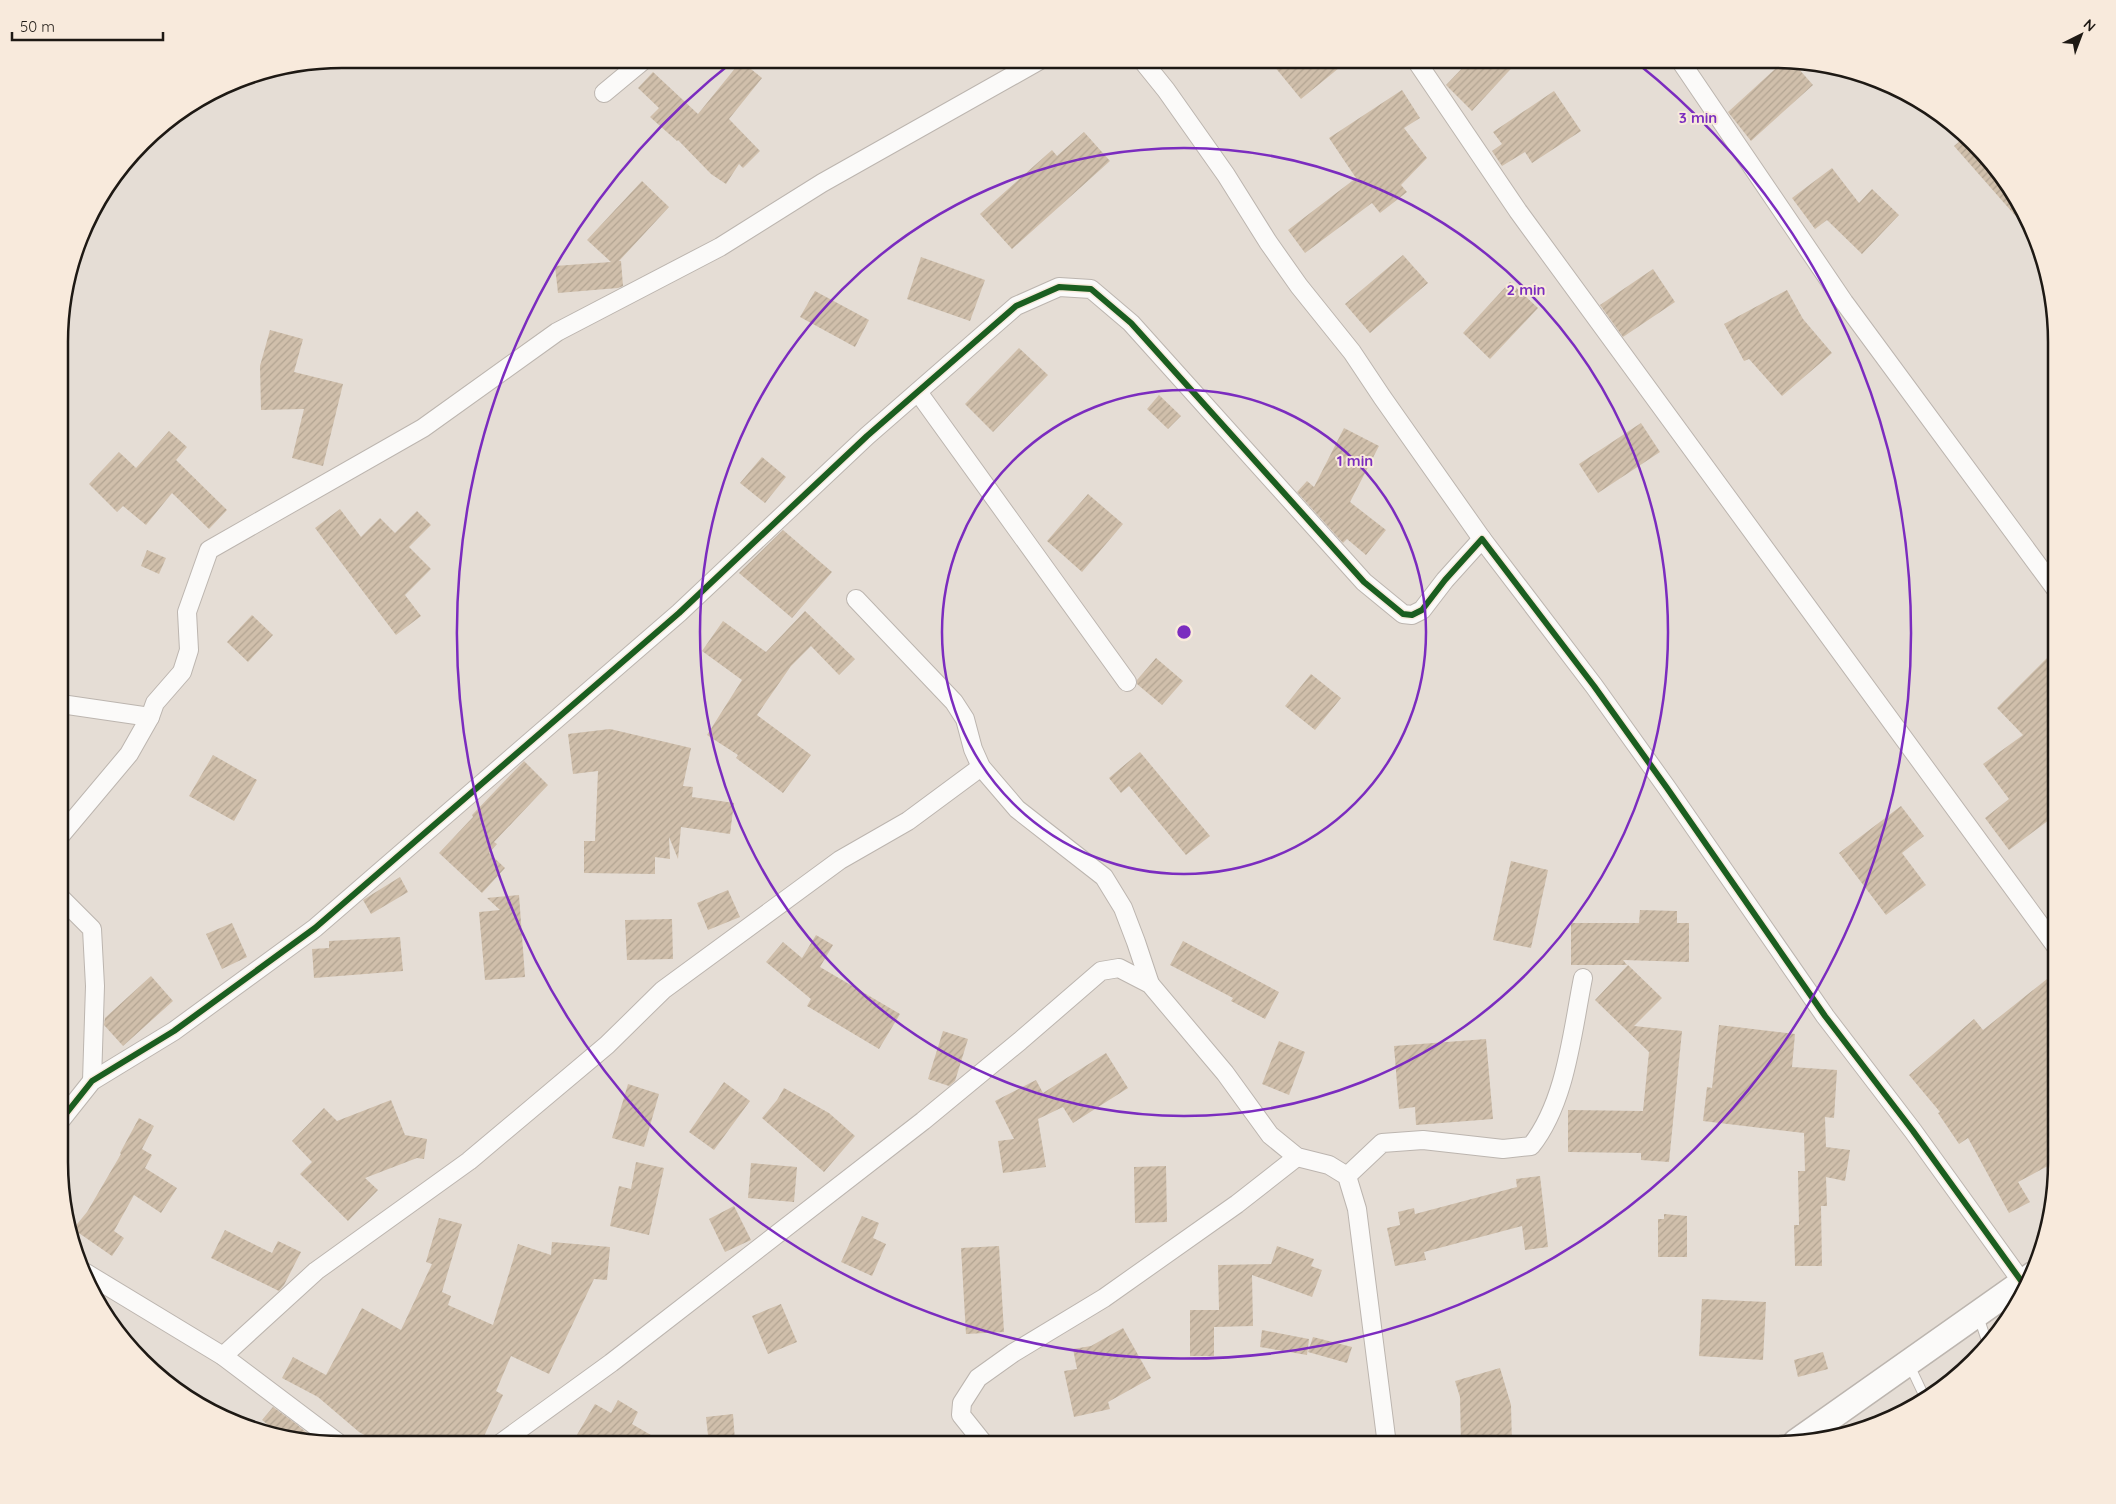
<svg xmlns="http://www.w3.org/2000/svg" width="2116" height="1504" viewBox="0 0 2116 1504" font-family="Quicksand,sans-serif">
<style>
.building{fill:url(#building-hatch)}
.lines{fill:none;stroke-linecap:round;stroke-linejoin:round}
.service-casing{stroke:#bcb5af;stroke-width:11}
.minor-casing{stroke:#bcb5af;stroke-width:20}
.secondary-casing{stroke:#bcb5af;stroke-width:28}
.service{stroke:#fbfaf9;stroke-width:9}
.minor{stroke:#fbfaf9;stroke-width:18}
.secondary{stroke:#fbfaf9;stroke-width:25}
.cycleway-casing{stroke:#f8eadc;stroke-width:9}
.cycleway{stroke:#1b5e20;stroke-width:6}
.ring{fill:none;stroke:#7b2cbf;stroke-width:2.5}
.rim{fill:none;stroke:#1e1914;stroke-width:2.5}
.centre{fill:#7b2cbf;stroke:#f8eadc;stroke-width:2.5}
.ring-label{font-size:15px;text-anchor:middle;font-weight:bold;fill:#7b2cbf;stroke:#f8eadc;stroke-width:4;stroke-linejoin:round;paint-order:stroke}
</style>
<defs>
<pattern id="building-hatch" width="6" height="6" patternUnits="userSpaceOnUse" patternTransform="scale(1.25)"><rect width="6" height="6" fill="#d0bfab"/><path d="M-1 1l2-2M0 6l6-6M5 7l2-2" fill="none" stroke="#b2a492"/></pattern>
</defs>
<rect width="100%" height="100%" fill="#e5ddd5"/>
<g class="building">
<polygon points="1283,59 1350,59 1301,99 1274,66"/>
<polygon points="1471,59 1520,59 1472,111 1446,85"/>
<polygon points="1786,59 1790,59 1813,85 1751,141 1728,112"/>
<polygon points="741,61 762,78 729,119 760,151 743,168 739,164 726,184 711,174 678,140 677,141 650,117 659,108 638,88 653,72 698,114"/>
<polygon points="1402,90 1420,118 1404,128 1427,158 1401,185 1407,192 1380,213 1372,203 1305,253 1288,230 1356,178 1329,138"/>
<polygon points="1554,91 1581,131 1532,163 1525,152 1502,166 1492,151 1502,144 1493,132"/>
<polygon points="1084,132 1110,161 1012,249 980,214 1052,150 1057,156"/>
<polygon points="1966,136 1999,169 2027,215 2020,221 1954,146"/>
<polygon points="1832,168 1859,203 1872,189 1899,215 1862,254 1827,220 1815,229 1792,198"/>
<polygon points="642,181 669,207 619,261 621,261 623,286 618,288 558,293 555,266 611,262 587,240"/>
<polygon points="1403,255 1428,283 1370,333 1345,304"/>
<polygon points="921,257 985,280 970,321 907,299"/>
<polygon points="1653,269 1675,302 1623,337 1600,305"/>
<polygon points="1510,282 1538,308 1490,359 1463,333"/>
<polygon points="1787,290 1803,319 1832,353 1782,396 1749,359 1744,361 1724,324"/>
<polygon points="815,291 869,320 855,347 800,317"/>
<polygon points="270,330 303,339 294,372 343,384 323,466 292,458 304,409 261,410 260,366"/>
<polygon points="1019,348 1048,375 993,432 965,404"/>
<polygon points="1159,395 1181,416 1168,429 1147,409"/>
<polygon points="1641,423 1660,452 1598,493 1579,464"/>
<polygon points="1344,428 1379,446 1350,502 1386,530 1366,555 1347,539 1343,543 1297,492 1307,481 1314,487"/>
<polygon points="169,431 187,447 176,460 227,510 209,529 172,493 146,525 123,506 117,512 89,484 119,452 136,468"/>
<polygon points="762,457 786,477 765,503 740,483"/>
<polygon points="1088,494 1123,524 1082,572 1047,541"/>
<polygon points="340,509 361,537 380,518 395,533 417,511 431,525 409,547 431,569 405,595 421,616 396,635 315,528"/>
<polygon points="783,530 832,572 792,618 739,573"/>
<polygon points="147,550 166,558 159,574 141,566"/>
<polygon points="805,611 855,659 839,675 811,646 791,666 757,715 811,755 783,793 736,758 738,755 707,735 742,680 702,651 723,621 766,652"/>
<polygon points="252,615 273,635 248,662 227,642"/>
<polygon points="2057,648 2057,814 2009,850 1985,818 2009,799 1983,764 2023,735 1997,708"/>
<polygon points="1156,658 1183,681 1162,705 1137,684 1137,680"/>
<polygon points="1311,674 1341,698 1315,730 1285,706"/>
<polygon points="610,729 691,748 683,786 693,787 692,797 734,803 730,834 681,827 678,859 669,837 670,859 655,857 655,874 584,873 584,841 595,841 598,771 573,774 568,734"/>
<polygon points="1140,752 1210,836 1186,855 1129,786 1121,793 1109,778"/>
<polygon points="213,755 257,780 234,821 189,796"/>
<polygon points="524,761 548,785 494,842 497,844 489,853 505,868 482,893 439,853 473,817 472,815"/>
<polygon points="1901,806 1924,836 1902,853 1926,885 1886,915 1839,853"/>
<polygon points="1511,861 1548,870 1531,948 1493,940"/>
<polygon points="400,877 408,892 371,914 363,900"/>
<polygon points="728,890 740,917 708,930 697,903"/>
<polygon points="519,895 525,977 485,980 479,912 500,910 487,898"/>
<polygon points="1640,910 1677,911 1677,923 1689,923 1689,962 1623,960 1627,965 1571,965 1571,923 1639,923"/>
<polygon points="672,919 673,959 627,960 625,920"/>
<polygon points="232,923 247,957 222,969 206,934"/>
<polygon points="816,935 833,945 820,967 900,1014 879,1049 807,1006 811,999 766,962 783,942 802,958"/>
<polygon points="400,937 403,971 314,978 312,949 329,948 329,941"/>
<polygon points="1183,941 1279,992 1265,1019 1231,1001 1233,998 1170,965"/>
<polygon points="1628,965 1662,998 1634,1026 1682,1031 1669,1162 1641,1160 1641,1153 1568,1152 1568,1110 1643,1111 1649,1052 1595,1000"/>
<polygon points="2057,971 2057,1161 2018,1182 2030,1202 2009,1213 1968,1138 1959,1144 1938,1113 1940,1112 1909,1075 1974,1019 1983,1030"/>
<polygon points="151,976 173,1001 123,1046 104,1025 105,1018"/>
<polygon points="1719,1025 1795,1034 1792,1067 1837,1070 1834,1118 1825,1117 1826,1147 1850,1150 1845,1181 1826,1177 1827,1206 1821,1206 1822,1266 1795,1266 1794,1225 1799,1225 1798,1171 1805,1171 1804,1133 1703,1121 1707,1087 1712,1088"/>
<polygon points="943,1031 968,1039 955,1081 949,1086 928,1079"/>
<polygon points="1486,1039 1493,1119 1416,1125 1415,1107 1399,1109 1394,1046"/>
<polygon points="1279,1041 1305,1052 1289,1095 1262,1084"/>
<polygon points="1106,1053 1128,1088 1073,1123 1063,1107 1038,1119 1046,1167 1003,1173 998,1141 1014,1139 995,1101 1036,1080 1043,1093"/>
<polygon points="724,1082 750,1101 714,1150 689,1132"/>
<polygon points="628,1084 659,1094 644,1147 612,1138"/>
<polygon points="784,1088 829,1113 855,1136 824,1172 762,1118 777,1100"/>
<polygon points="391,1100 405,1135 427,1139 424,1159 417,1158 365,1178 378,1190 348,1221 300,1174 312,1162 292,1141 324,1108 337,1121"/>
<polygon points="139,1118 154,1126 142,1149 152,1155 145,1168 177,1188 161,1213 134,1195 114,1231 124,1238 112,1256 73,1229 87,1212 121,1154 120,1153"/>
<polygon points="636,1162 664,1168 649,1235 610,1226 619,1186 631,1189"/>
<polygon points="751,1163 797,1167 794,1202 748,1198"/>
<polygon points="1166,1166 1167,1222 1135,1223 1134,1167"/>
<polygon points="1540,1176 1548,1247 1525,1250 1522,1226 1424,1252 1426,1260 1395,1266 1387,1228 1400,1225 1398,1212 1414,1208 1415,1214 1517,1187 1516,1179"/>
<polygon points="734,1206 751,1240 725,1252 709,1219"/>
<polygon points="1664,1214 1687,1216 1687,1257 1658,1257 1658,1219 1664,1219"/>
<polygon points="862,1216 879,1223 873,1238 886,1244 872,1276 841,1262"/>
<polygon points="439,1218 462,1224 442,1292 451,1296 448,1305 493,1325 518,1244 551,1255 552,1242 610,1247 607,1280 594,1279 549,1374 511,1356 496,1391 503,1395 480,1445 366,1445 370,1438 359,1432 318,1397 282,1378 293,1357 326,1375 362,1308 401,1330 432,1264 426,1262"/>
<polygon points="225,1230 272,1253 278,1241 301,1252 284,1285 279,1291 211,1258"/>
<polygon points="999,1246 1004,1332 966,1334 961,1248"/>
<polygon points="1277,1246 1314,1259 1311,1266 1322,1270 1312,1297 1252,1275 1253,1326 1214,1327 1214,1356 1190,1356 1190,1310 1219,1310 1218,1265 1271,1264"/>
<polygon points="1702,1299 1766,1302 1763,1360 1699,1356"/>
<polygon points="781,1304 797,1342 768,1354 752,1316"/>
<polygon points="1123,1328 1151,1378 1108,1402 1110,1409 1074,1417 1064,1371 1077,1369 1073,1349 1091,1346"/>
<polygon points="1262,1330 1309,1339 1307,1355 1260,1347"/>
<polygon points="1313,1337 1352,1347 1347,1363 1308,1352"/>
<polygon points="1823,1352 1828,1369 1798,1377 1794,1360"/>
<polygon points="1500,1368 1511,1405 1512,1445 1461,1445 1460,1397 1455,1381"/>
<polygon points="618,1400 638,1412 632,1424 668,1445 571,1445 595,1404 611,1413"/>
<polygon points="273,1407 295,1423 320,1444 279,1434 262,1420"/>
<polygon points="733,1414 735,1441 709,1444 706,1417"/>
</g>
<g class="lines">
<g class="service-casing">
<g id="service">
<polyline points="1978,1315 1988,1345"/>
<polyline points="1909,1364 1926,1400"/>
</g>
</g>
<g class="minor-casing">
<g id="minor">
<polyline points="1141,59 1166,90 1226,175 1268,242 1299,286 1352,352 1382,397 1482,539"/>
<polyline points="1415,59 1518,211 2057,948"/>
<polyline points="1679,59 1844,302 2057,591"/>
<polyline points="604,93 645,59"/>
<polyline points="918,392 1127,682"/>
<polyline points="856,599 954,702 965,719 973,749 981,767 1017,809 1104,877 1123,908 1136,942 1150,984"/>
<polyline points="61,704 150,717"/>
<polyline points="61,835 129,754 150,717 155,703 182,672 189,650 187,612 209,550 423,428 557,332 720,247 822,183 1042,59"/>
<polyline points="61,898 92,929 95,986 92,1081"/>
<polyline points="61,1120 92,1081 174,1031 315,928 679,613 867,436 1016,306 1059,287 1091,289 1131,323 1364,582 1403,614 1412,615 1422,610 1445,580 1482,539 1594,686 1667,788 1825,1016 1913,1131 2022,1282"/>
<path d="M1347 1176 1382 1143 1423 1140 1503 1149 1531 1146C1566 1102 1572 1033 1583 978"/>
<polyline points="86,1273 223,1356 341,1445"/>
<polyline points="223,1356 316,1271 469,1161 607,1045 663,990 840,860 908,821 981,767"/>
<polyline points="498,1445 611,1363 923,1121 1020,1041 1101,971 1119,968 1150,984 1225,1073 1270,1135 1297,1157 1329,1165 1347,1176 1357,1209 1387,1445"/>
<polyline points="985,1445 961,1415 962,1403 978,1378 1013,1353 1104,1298 1237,1204 1297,1157"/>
</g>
</g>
<g class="secondary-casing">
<polyline id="secondary" points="1796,1442 2034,1274"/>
</g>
<use href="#service" class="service"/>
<use href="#minor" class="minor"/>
<use href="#secondary" class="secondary"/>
<g class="cycleway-casing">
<polyline id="cycleway" points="61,1120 92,1081 174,1031 315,928 679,613 867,436 1016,306 1059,287 1091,289 1131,323 1364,582 1403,614 1412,615 1422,610 1445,580 1482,539 1594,686 1667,788 1825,1016 1913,1131 2022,1282"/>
</g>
<use href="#cycleway" class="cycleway"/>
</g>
<g class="ring">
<circle cx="1184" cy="632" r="242"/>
<circle cx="1184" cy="632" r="484"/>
<path d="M1637 63A727 727 0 1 1 736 59"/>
</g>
<path d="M0 0H2116V1504H0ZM342 68H1774A274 274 0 0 1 2048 342V1162A274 274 0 0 1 1774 1436H342A274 274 0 0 1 68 1162V342A274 274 0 0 1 342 68Z" fill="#f8eadc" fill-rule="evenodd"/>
<path class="rim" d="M342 68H1774A274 274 0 0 1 2048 342V1162A274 274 0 0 1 1774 1436H342A274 274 0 0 1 68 1162V342A274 274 0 0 1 342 68Z"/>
<circle cx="1184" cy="632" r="8" class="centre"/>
<g class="ring-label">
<text x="1698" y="123">3 min</text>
<text x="1526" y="295">2 min</text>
<text x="1355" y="466">1 min</text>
</g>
<g transform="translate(2081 35) rotate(42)" stroke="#f8eadc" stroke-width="4" paint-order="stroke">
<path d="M0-4L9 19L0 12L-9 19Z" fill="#1e1914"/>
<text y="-8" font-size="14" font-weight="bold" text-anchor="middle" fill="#1e1914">N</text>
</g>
<path d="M12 32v8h151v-8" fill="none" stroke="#1e1914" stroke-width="2.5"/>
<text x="20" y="32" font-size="15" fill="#1e1914" stroke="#f8eadc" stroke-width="4" paint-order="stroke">50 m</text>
</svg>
